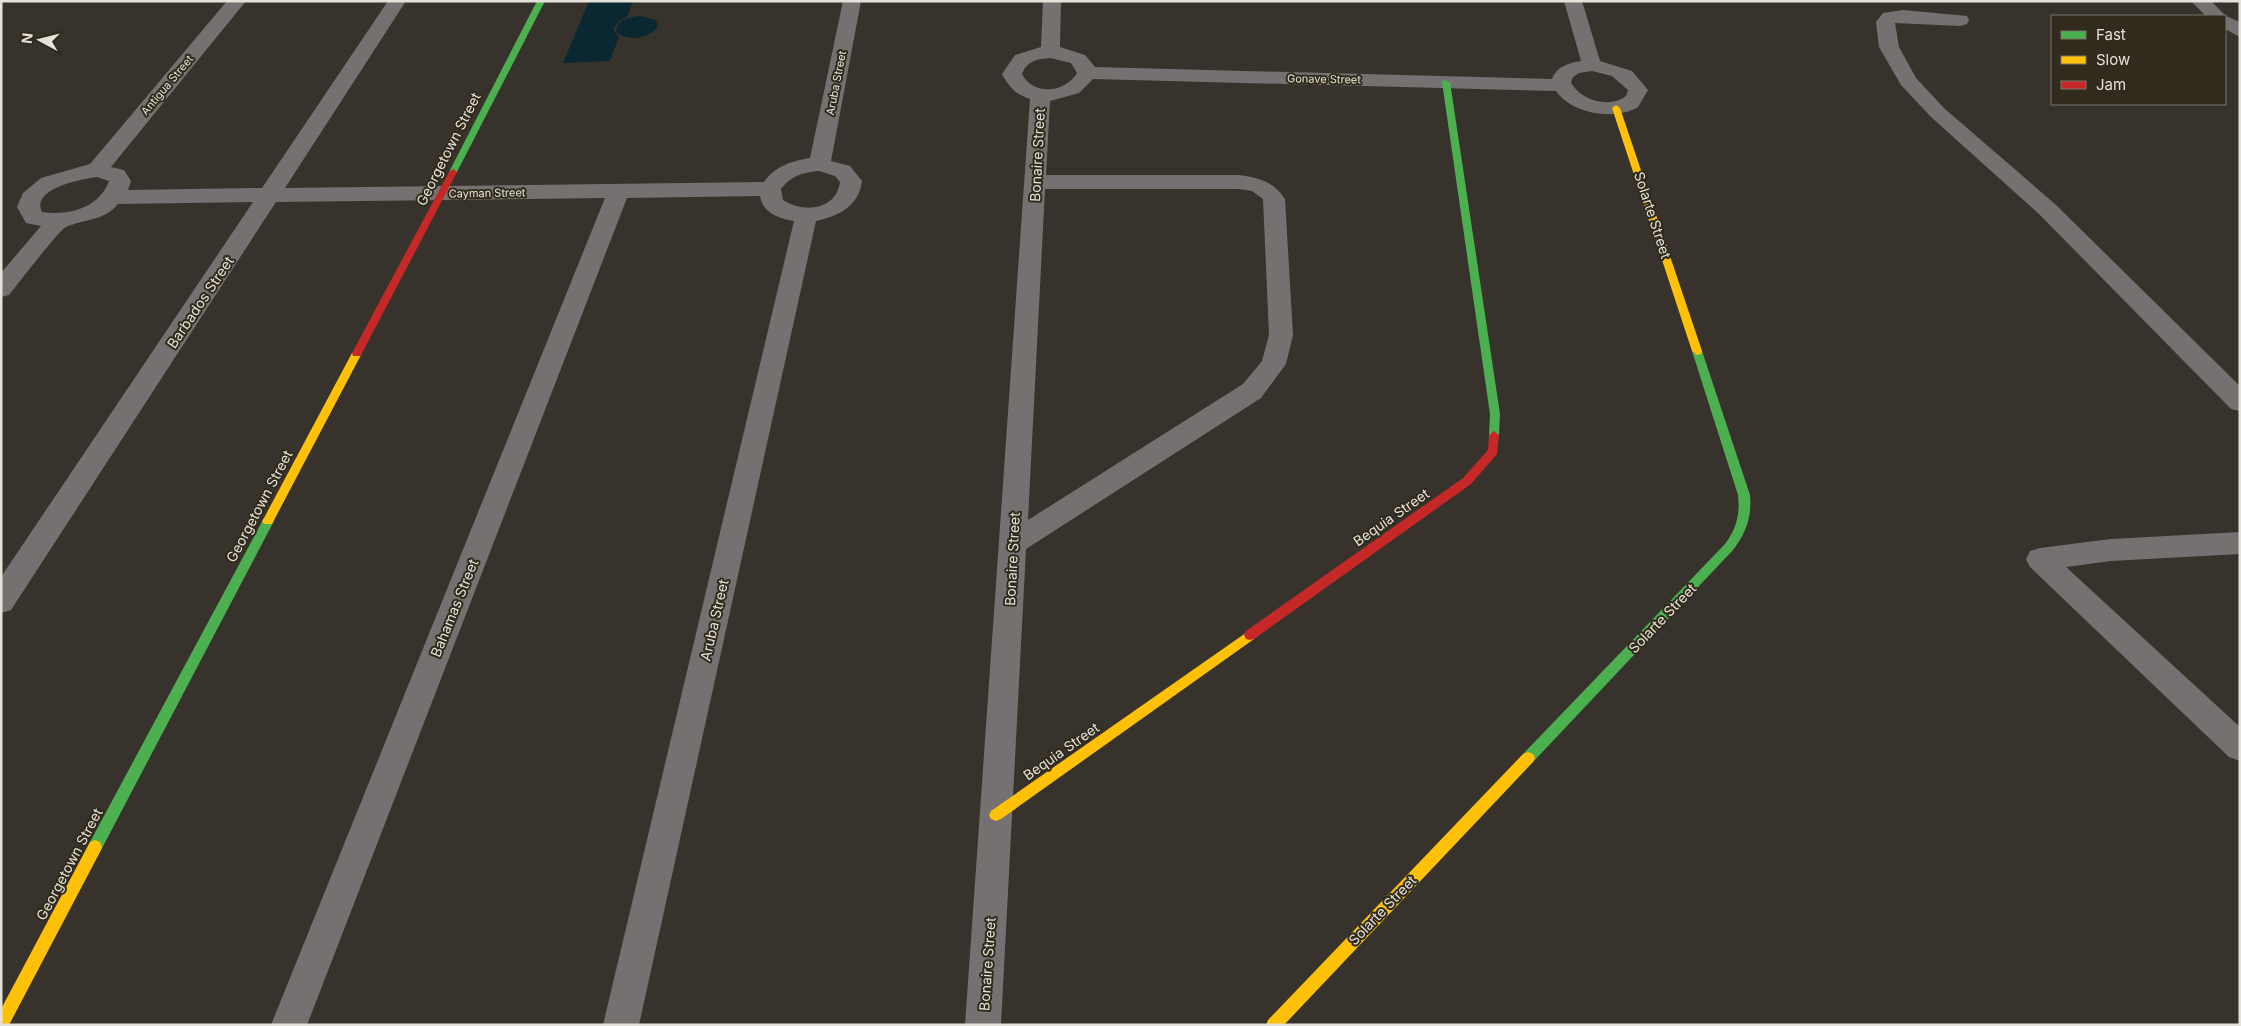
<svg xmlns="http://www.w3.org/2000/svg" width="2241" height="1026" viewBox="0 0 2241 1026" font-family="Inter,sans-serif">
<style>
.water{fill:#0a2831}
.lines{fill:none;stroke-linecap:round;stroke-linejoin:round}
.lane{fill:#747170;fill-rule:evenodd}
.street{fill:#747170;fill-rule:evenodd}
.fast{fill:#4caf50;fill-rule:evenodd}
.slow{fill:#ffc107;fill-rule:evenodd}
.jam{fill:#c62828;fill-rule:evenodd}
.labels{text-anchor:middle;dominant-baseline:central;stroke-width:4;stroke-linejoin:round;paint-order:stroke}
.far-street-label{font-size:11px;fill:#e6e2d9;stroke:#312b1d}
.street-label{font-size:14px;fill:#e6e2d9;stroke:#312b1d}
</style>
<rect width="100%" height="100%" fill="#37332c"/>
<g class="water">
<polygon points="589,1 633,1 627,17 619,21 613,29 619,37 610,61 563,63"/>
<path d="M640 16 656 20 658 26C649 39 629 42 616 32 616 20 629 17 640 16Z"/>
</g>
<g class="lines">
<polygon class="lane" points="2240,532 2240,554 2111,561 2066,567 2240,727 2240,761 2229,757 2030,567 2026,559 2030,551 2040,548 2111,539"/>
<g class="street">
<path d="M227 1H246L111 167 124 170 131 181 128 190 262 188 388 1H406L285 188 764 182C775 166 792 161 810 158L843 1H861L831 161 850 166 862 181C859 206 839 216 816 221L639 1025H603L794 221C779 219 762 212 760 196L627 198 307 1025H271L605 198 276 202 11 610 1 613V577L253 202 118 204C104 221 84 219 66 227 60 229 17 285 9 295L1 297V273L41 226 26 223 17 207 23 193 41 178 90 164ZM819 171 835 176 840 182C836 211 803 213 783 200L781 189C791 176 803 172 819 171ZM97 177 109 181C99 208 69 216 42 212 30 189 81 179 97 177Z"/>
<path d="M1043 1H1061L1060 47 1085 55 1095 67 1552 79C1557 66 1569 63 1581 61L1564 1H1582L1600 61 1632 71 1648 90 1638 107C1614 121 1572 114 1556 91L1093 79 1079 93 1050 101 1046 175H1239C1259 178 1273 181 1285 199L1293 335 1286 364 1261 398 1026 549 1001 1025H965L1030 99C1015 94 1009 87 1002 74L1015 55 1041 47ZM1050 58 1071 63 1077 73C1065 93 1033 96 1022 74 1027 61 1037 59 1050 58ZM1592 71 1612 76 1628 90 1626 96C1610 109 1579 100 1571 82L1573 77 1579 73ZM1045 189H1239L1252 191 1263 199 1269 335 1262 361 1243 384 1028 520Z"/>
<polygon points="2191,1 2211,1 2226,16 2240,22 2240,37 2225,29 2225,16 2206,16"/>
<polygon points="1903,10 1967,16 1969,20 1967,24 1960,26 1895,23 1899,47 1916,78 1945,109 2055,204 2240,386 2240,411 2231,409 2039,214 1931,117 1901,85 1879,47 1876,22 1883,13"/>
</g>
<g class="fast">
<polygon points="537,1 545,1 457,172 453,175 450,174 449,172"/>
<polygon points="1443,80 1450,82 1500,414 1499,435 1494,439 1489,435 1490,414 1442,82"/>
<path d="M1697 347 1702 351 1750 495C1752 517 1746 533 1733 550L1533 762 1528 764 1523 762 1521 758 1523 754 1725 544C1737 528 1740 514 1738 495L1692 351Z"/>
<polygon points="268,517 272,518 274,521 100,852 95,854 90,852 88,847 90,842 264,518"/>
</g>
<g class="slow">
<polygon points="1616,105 1620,108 1702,351 1701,354 1697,355 1692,351 1612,108"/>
<polygon points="357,349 362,353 272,524 264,524 262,521 264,518 352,353"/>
<polygon points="1250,630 1254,631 1256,635 1254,639 1001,819 996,821 991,819 989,815 991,811"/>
<polygon points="1528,752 1533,754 1535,758 1533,762 1284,1025 1266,1025 1268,1020 1523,754"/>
<polygon points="95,840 100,842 102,847 100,852 9,1025 1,1025 1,1009 90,842"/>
</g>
<g class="jam">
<polygon points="453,169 457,172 362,353 361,356 353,356 352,353 449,172"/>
<polygon points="1494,431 1499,435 1497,454 1471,484 1254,639 1250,640 1246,639 1244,635 1246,631 1463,478 1488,450 1489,435"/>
</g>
</g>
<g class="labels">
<g class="far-street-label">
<text transform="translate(1324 79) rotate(1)">Gonave Street</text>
<text transform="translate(836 83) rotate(-79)">Aruba Street</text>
<text transform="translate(167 85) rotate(-50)">Antigua Street</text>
<text transform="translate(487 193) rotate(-1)">Cayman Street</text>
</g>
<g class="street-label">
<text transform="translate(448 149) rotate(-63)">Georgetown Street</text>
<text transform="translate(1037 155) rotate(-87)">Bonaire Street</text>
<text transform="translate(1653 215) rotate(72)">Solarte Street</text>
<text transform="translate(200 302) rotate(-56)">Barbados Street</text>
<text transform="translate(259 506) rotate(-62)">Georgetown Street</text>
<text transform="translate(1391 517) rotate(-35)">Bequia Street</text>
<text transform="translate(1012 559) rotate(-87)">Bonaire Street</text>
<text transform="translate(454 608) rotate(-68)">Bahamas Street</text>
<text transform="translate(1662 618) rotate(-46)">Solarte Street</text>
<text transform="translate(714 620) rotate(-77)">Aruba Street</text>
<text transform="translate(1061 751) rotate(-35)">Bequia Street</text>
<text transform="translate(69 864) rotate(-62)">Georgetown Street</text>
<text transform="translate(1382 910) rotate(-46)">Solarte Street</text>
<text transform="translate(987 964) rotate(-86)">Bonaire Street</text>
</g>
</g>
<rect width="2241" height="1026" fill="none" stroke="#e6e2d9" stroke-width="5"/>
<rect x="2051" y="15" width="175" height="90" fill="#312b1d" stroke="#797468"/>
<rect x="2061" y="31" width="25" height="8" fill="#4caf50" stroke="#797468"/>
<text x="2096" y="40" font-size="15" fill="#e6e2d9">Fast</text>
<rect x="2061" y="56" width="25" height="8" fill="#ffc107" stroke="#797468"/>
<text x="2096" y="65" font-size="15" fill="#e6e2d9">Slow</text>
<rect x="2061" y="81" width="25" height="8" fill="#c62828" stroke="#797468"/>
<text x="2096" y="90" font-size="15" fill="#e6e2d9">Jam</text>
<g transform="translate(40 40) rotate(277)" stroke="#312b1d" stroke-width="4" paint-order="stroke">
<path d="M0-4L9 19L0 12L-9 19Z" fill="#e6e2d9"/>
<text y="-8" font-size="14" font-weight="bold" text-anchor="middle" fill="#e6e2d9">N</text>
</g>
</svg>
